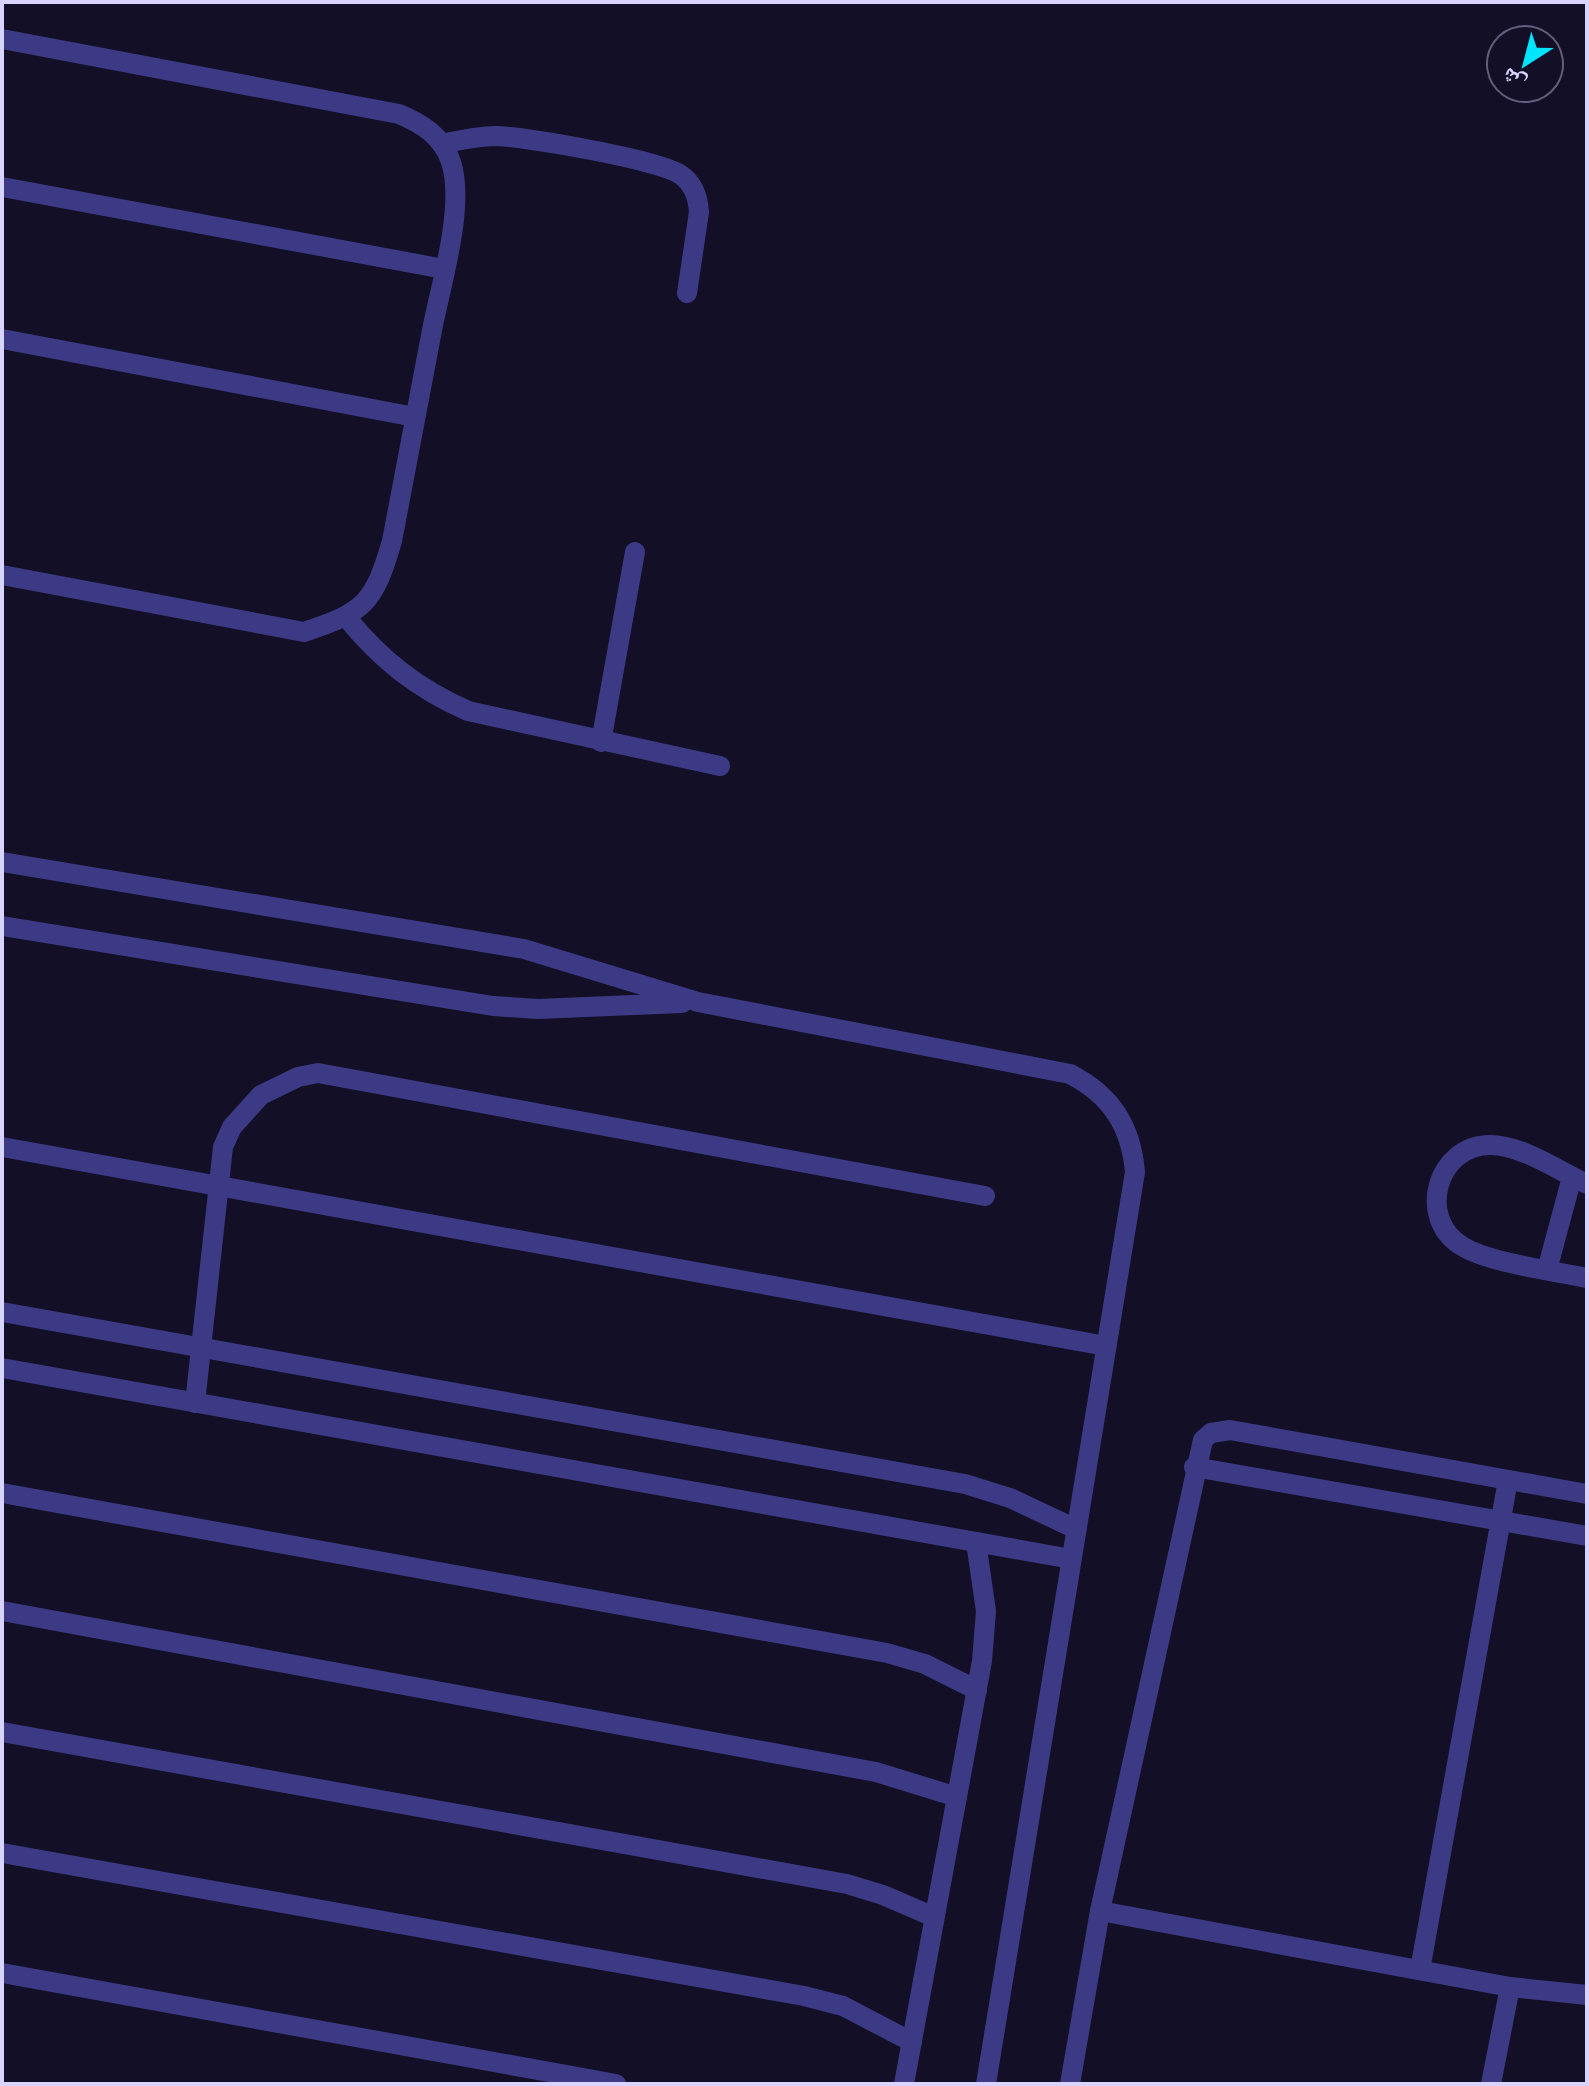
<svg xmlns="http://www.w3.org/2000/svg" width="1589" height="2086" viewBox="0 0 1589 2086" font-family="'Space Grotesk','Noto Naskh Arabic',sans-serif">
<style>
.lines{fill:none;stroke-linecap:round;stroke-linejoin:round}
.lane{stroke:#3d3a85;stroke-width:20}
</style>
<rect width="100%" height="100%" fill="#130f26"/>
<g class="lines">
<g class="lane">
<path d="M2 39 399 114C423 124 443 137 451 162 465 205 442 281 433 325 419 397 405 469 392 541 374 603 365 612 304 632L2 575"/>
<path d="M442 144C460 140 478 136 496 136 525 137 662 160 681 175 694 184 698 197 699 212L687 293"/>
<polyline points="2,187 444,269"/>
<polyline points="2,339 415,417"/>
<path d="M347 618C381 660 418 689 468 711L720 766"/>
<polyline points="601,742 635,552"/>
<path d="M2 862 524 949 698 1002 1070 1074C1111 1095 1131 1126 1135 1172L986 2084"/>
<polyline points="2,926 493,1006 538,1009 682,1003"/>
<polyline points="2,1147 1106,1346"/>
<path d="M1587 1184C1559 1171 1522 1145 1490 1145 1437 1145 1416 1218 1462 1246 1489 1263 1554 1271 1587 1278"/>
<polyline points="1547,1270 1572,1177"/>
<polyline points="2,1312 965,1484 1010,1498 1076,1529"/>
<polyline points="2,1368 1071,1559"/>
<polyline points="195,1403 223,1147 232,1127 261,1095 298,1077 318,1073 985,1196"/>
<polyline points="1194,1467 1587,1536"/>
<polyline points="2,1493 887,1653 925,1664 977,1690"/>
<polyline points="2,1611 876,1772 957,1797"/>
<polyline points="2,1732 847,1884 883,1895 934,1917"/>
<polyline points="2,1853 804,1996 843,2006 912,2042"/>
<polyline points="1100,1911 1510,1987 1587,1995"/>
<polyline points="1420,1970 1508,1480"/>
<polyline points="2,1973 616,2084"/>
<polyline points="904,2084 982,1661 986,1611 976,1542"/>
<polyline points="1070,2084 1100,1911 1203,1440 1211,1433 1230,1430 1587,1494"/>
<polyline points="1491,2084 1510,1987"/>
</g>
</g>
<rect width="1589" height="2086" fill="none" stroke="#d9d4ff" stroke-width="8"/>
<g transform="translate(1525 64) rotate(216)"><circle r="38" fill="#130f26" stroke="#625e7d" stroke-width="2"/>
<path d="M0-6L14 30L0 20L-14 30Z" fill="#00e5ff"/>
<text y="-12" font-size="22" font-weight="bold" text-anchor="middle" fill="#d9d4ff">ش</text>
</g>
</svg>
